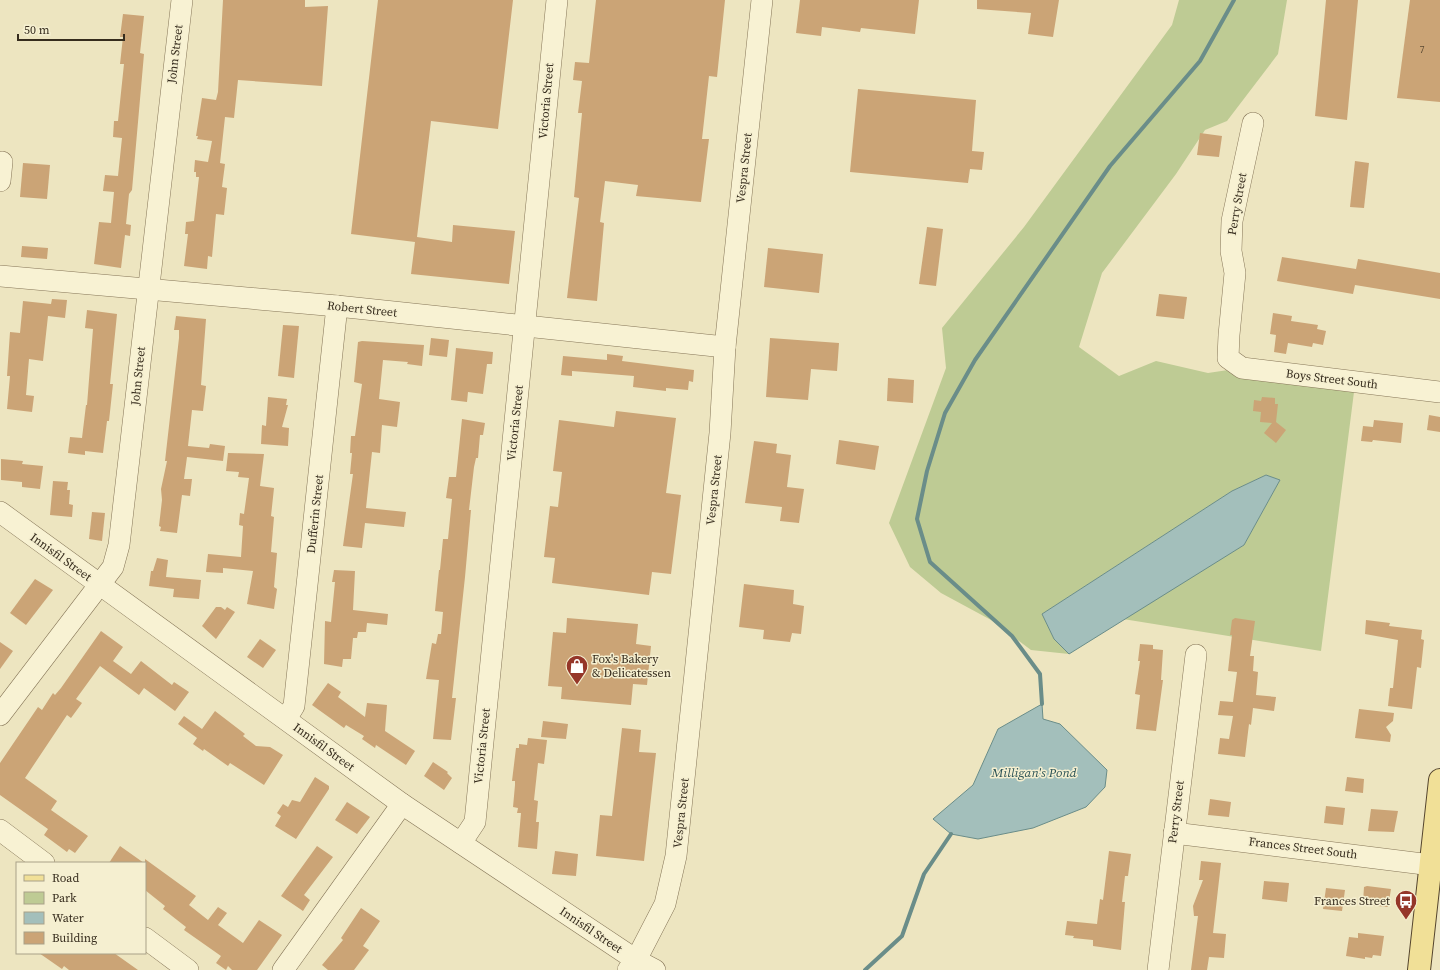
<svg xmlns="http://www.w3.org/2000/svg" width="1440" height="970" viewBox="0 0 1440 970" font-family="'Source Serif 4',serif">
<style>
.green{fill:#becb94}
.water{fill:#a3bfbb;stroke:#6a8d89}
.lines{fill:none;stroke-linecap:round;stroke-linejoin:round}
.stream{stroke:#6a8d89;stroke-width:4}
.building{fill:#cba476}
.minor-casing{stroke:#867658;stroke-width:22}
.major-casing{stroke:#54442d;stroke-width:24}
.minor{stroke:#f8f2d3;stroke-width:21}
.major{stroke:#f1e097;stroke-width:22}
.labels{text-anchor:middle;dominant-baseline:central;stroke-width:3;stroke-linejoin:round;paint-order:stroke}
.number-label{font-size:10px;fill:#5b4a33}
.street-label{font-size:12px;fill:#362c1d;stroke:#f5efd0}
.poi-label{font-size:12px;fill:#362c1d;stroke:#f5efd0;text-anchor:start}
.water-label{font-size:13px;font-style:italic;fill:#2c5356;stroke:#f5efd0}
</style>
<rect width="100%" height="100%" fill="#ede5c0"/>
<polygon class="green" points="1179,0 1287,0 1278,54 1227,121 1205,130 1176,174 1102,273 1079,347 1119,376 1156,361 1208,373 1248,367 1354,392 1321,651 1123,619 1244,545 1280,480 1266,475 1232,491 1042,614 1054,639 1069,654 1031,650 991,620 941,593 910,567 889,523 946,368 942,328 1024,227 1172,25"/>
<g class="water">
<polygon points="1266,475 1280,480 1244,545 1069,654 1054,639 1042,614 1232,491"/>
<polygon points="1042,704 1043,719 1060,724 1107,770 1105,787 1086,807 1033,828 978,839 951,834 933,819 973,785 998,729"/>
</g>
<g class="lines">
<g class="stream">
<polyline points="1042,704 1040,674 1012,636 930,562 917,519 927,471 945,413 975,360 1110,166 1200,61 1234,0"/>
<polyline points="865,970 902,936 924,874 951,834"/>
</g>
</g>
<g class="building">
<polygon points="223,0 305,0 305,7 328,6 322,86 238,80 234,118 225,117 220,163 225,164 222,187 227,188 224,215 216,214 212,257 208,256 207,269 184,266 188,234 185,234 186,222 194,221 199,177 196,177 196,172 194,172 195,160 208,162 212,141 197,139 198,136 196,136 202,98 216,100 218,92"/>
<polygon points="378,0 513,0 498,129 431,121 417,237 452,242 453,225 515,231 509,284 411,274 415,242 351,234"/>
<polygon points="596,0 725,0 717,77 709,76 702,139 709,139 701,202 636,196 638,185 605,181 600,222 604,223 597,301 567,298 579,198 574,197 582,113 578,113 582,81 573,80 575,62 589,63"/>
<polygon points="800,0 919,0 915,34 861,28 860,32 822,27 821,36 796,33"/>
<polygon points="977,0 1059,0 1053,37 1028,34 1031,13 977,9"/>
<polygon points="1326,0 1358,0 1347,120 1315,116"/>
<polygon points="1410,0 1440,0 1440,102 1397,98"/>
<polygon points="123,14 144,16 140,53 144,54 132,190 129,194 126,224 131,225 130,236 125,235 121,268 94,264 99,222 111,223 114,192 103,191 105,175 118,176 122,138 113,137 114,121 118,121 124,64 120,64 123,37 120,37"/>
<polygon points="858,89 976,100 972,151 984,152 982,170 970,169 968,183 850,172"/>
<polygon points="1200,133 1222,136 1219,157 1197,155"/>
<polygon points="1355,161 1369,163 1364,208 1350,207"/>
<polygon points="23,163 50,165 47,199 20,197"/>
<polygon points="927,227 943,229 936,286 919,284"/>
<polygon points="22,246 48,248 47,259 21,257"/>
<polygon points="768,248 823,254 819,293 764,287"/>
<polygon points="1282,257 1356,269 1358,259 1440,273 1440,299 1355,285 1353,294 1277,281"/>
<polygon points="1159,294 1187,297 1184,319 1156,316"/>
<polygon points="52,299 67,300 65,318 48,316 43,361 29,359 26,395 34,396 32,412 7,409 10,376 7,376 10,332 20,333 23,301 51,304"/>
<polygon points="87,310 117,314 110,384 113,384 109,421 107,421 103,453 85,451 85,455 68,453 70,437 82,438 86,405 87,405 93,329 85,328"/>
<polygon points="1273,313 1292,316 1291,321 1318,325 1317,329 1326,331 1323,345 1313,343 1312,347 1288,343 1286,354 1274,352 1276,335 1270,334"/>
<polygon points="176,316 206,319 201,385 206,386 203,411 192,410 188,446 209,448 210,444 225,446 223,461 187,457 184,479 192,479 190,496 182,495 177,533 160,531 161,527 159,526 162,500 161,489 167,461 165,461 179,338 179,330 174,330"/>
<polygon points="283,325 299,326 294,378 278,376"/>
<polygon points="431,338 449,340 447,357 429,355"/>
<polygon points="770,338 839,343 837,371 811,369 808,400 766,397"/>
<polygon points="362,341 424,345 422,366 407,364 408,362 383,360 379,399 400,402 397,427 382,425 380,453 372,452 366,508 406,512 404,527 365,523 362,548 343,546 353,474 350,474 352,453 350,453 351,436 355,436 362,384 354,382 358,342"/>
<polygon points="456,348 493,352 492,364 487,364 483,394 468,392 467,402 451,400"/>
<polygon points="607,354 623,356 622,361 694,370 693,382 689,381 688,390 666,388 666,391 633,387 634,376 572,371 572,376 561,375 563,356 607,360"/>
<polygon points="888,378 914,380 913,403 887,401"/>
<polygon points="268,397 287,399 286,405 288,405 282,427 289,428 288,446 261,444 262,425 266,426"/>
<polygon points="1262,397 1275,398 1275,404 1278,404 1276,422 1286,430 1276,443 1264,433 1272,423 1260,422 1261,412 1253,411 1254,400 1261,401"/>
<polygon points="616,411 676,418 666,493 681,495 671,574 652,572 649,595 552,583 555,558 544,557 550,506 558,507 562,472 553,471 559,420 614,427"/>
<polygon points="1429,415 1440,417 1440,432 1427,430"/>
<polygon points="462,419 485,423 483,435 480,435 478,458 476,458 474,467 469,510 471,510 465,577 452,698 456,698 451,740 433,739 439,680 426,679 432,643 436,644 438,634 441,634 443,612 435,611 439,570 440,570 443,539 448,539 452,499 446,498 449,477 456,477"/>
<polygon points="1374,420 1403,423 1401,443 1373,440 1372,442 1361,441 1363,426 1373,427"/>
<polygon points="839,440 879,446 875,470 836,464"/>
<polygon points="754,441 777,444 776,453 791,455 787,487 804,489 799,523 780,521 782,507 745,503"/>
<polygon points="228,453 264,454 260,486 274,488 271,516 274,517 271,552 277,553 274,587 277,589 274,609 247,604 253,571 223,568 223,573 206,572 208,554 241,557 243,526 239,525 240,513 244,514 249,478 238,477 239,472 226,471"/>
<polygon points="1,459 23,461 22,464 43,466 40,489 22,487 22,482 1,480"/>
<polygon points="53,481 68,482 67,490 70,490 69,504 73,505 72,517 50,515"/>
<polygon points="92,512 105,513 102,541 89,539"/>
<polygon points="157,558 168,560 166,577 201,580 199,599 173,597 174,589 149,586 151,571 153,571"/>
<polygon points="334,570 355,571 353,610 388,614 387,625 367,623 366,632 358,632 357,638 353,638 351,659 343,659 342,667 324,664 325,621 331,622 335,582 332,582"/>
<polygon points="35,579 53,590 26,625 10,613"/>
<polygon points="744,584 794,590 793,604 804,606 801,634 792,633 790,642 763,639 764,630 739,627"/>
<polygon points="216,607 221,607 225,610 227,607 235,612 216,639 202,626"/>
<polygon points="567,618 638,624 636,644 651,646 647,685 633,684 631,705 561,699 562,687 548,686 553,632 566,633"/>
<polygon points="1235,618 1255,621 1250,656 1254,656 1253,671 1258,672 1256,695 1276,697 1274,711 1253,708 1251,725 1249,724 1245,757 1218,754 1220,738 1229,739 1233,716 1218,715 1220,701 1233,702 1237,672 1228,671 1232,635 1230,635 1232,620"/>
<polygon points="1366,620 1390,623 1389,626 1422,630 1421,639 1424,640 1421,668 1417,667 1412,709 1388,706 1390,688 1393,688 1398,640 1365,634"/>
<polygon points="101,631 123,647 113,661 131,674 141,661 172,685 174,682 189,692 175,711 144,688 139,695 100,666 76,699 82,703 71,718 67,715 25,778 57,801 51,810 88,836 75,853 69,849 67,852 44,835 48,829 0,795 0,763 38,707 42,710 53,693 55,695 61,688"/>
<polygon points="260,639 276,650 263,668 247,657"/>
<polygon points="0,642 13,651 0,669"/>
<polygon points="1140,644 1153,645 1153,649 1163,650 1161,680 1163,680 1156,731 1136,729 1140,695 1135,694 1140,661 1138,661"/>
<polygon points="328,683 341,692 338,697 365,717 367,703 387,705 385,731 415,751 406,765 376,745 375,748 362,739 364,736 346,725 344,728 312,705"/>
<polygon points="1359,709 1394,713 1393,721 1386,727 1391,735 1390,742 1355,738"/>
<polygon points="215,711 245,734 243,736 256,746 270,747 283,755 264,785 230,763 228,766 204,749 203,751 193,744 197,738 178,724 184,716 202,729"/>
<polygon points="543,721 568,724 566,739 541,737"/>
<polygon points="622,728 641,730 639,752 656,753 644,861 596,856 600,815 612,816"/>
<polygon points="528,738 547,740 544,764 538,763 534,800 538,801 536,822 539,822 537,849 518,847 521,813 517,813 518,808 513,807 515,785 515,781 512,781 516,748 519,748 519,744 527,745"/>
<polygon points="433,762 448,772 447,773 452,778 444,790 424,776"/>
<polygon points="315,777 329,786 329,789 296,839 275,826 281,816 277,813 283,804 288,807 292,800 300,802"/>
<polygon points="1347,777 1364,779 1363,793 1345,791"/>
<polygon points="1210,799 1231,802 1229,817 1208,815"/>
<polygon points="347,802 370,817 357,834 335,820"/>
<polygon points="1326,806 1345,808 1343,825 1324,823"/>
<polygon points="1371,809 1398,811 1394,832 1368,831"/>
<polygon points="120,846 144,863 109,863"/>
<polygon points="317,846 333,857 304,895 310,900 303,911 281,896"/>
<polygon points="555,851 578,854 576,876 552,874"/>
<polygon points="1109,851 1131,854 1128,876 1125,876 1122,902 1125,902 1121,950 1093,946 1093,940 1073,938 1074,936 1065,935 1067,921 1097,924 1100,899 1103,900"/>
<polygon points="145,859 196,896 189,905 208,920 218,907 227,913 218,925 243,943 259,920 282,935 257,970 232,970 228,966 226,970 216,963 221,956 184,930 186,927 163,909 165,906 145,890"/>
<polygon points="1201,861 1221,863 1213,933 1226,934 1224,958 1209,957 1207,970 1191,970 1198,916 1194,916 1193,906 1203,880 1199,880"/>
<polygon points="1264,881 1289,883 1287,902 1262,899"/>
<polygon points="1367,886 1391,889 1388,907 1366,905 1367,903 1363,902 1364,887"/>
<polygon points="1326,888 1345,890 1342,911 1323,909"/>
<polygon points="361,908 380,921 363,946 369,950 354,970 328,970 322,965 343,940 341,938"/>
<polygon points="1358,933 1384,936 1381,956 1373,955 1372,958 1365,957 1365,959 1346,956 1349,937 1358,938"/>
<polygon points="39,953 114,953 138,970 69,970 64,966 62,969"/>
</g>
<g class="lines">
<g class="minor-casing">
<g id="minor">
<polyline points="1253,123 1232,221 1231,251 1235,273 1229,335 1228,358 1242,368 1440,392"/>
<polyline points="0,181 2,162"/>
<polyline points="0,276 337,306 725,347"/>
<polyline points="0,512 402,804 636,960 655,970"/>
<polyline points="0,715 113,567 119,545 182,0"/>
<polyline points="286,719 294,706 337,306"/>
<polyline points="0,830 44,863"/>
<polyline points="1174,833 1440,866"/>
<polyline points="461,843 475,822 557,0"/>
<polyline points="145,938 188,970"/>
<polyline points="283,970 402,804"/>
<polyline points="628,970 636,960 665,904 676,856 720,433 725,347 762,0"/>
<polyline points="1158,970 1196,655"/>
</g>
</g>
<g class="major-casing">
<polyline id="major" points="1419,970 1440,780"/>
</g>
<use href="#minor" class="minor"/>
<use href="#major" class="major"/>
</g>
<defs>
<g id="shop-pin" transform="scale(1.15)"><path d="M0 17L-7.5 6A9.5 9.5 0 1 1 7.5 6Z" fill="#953629" stroke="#f5efd0"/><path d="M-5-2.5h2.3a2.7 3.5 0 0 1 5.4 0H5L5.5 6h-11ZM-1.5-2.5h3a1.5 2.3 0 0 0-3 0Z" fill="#fff"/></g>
<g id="bus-pin" transform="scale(1.15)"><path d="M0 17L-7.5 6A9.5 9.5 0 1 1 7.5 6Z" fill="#953629" stroke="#f5efd0"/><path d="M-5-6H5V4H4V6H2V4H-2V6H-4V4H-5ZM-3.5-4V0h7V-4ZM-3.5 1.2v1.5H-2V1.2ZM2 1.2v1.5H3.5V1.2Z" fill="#fff"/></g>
</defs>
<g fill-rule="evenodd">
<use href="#shop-pin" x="577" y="666"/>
<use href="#bus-pin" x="1406" y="901"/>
</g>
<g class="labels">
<g class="number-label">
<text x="1422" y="49">7</text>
</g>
<g class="street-label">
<text transform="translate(175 54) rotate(-83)">John Street</text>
<text transform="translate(546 101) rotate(-85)">Victoria Street</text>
<text transform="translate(744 168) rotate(-84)">Vespra Street</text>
<text transform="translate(1237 204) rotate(-80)">Perry Street</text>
<text transform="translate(362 309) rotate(6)">Robert Street</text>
<text transform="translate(138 376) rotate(-84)">John Street</text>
<text transform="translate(1332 379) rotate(7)">Boys Street South</text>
<text transform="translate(515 423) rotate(-84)">Victoria Street</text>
<text transform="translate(714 490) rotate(-84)">Vespra Street</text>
<text transform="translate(315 514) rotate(-84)">Dufferin Street</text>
<text transform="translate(61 557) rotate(36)">Innisfil Street</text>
<text transform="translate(482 746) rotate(-84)">Victoria Street</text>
<text transform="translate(324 747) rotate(36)">Innisfil Street</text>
<text transform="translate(1176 812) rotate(-83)">Perry Street</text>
<text transform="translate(681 813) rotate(-84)">Vespra Street</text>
<text transform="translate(1303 848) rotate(7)">Frances Street South</text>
<text transform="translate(591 930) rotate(34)">Innisfil Street</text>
</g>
<g class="poi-label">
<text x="592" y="659">Fox's Bakery<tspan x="592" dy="14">&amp; Delicatessen</tspan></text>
<text x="1390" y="901" text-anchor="end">Frances Street</text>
</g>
<g class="water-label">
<text x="1034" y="772">Milligan's Pond</text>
</g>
</g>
<rect x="16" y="862" width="130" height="92" fill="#f5efd0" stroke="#a9a188"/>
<rect x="24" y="875" width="20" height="6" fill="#f1e097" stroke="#a9a188"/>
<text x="52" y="882" font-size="12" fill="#362c1d">Road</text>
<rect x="24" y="892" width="20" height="12" fill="#becb94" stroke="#a9a188"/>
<text x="52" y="902" font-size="12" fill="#362c1d">Park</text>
<rect x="24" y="912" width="20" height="12" fill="#a3bfbb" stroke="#a9a188"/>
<text x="52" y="922" font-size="12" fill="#362c1d">Water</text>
<rect x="24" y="932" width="20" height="12" fill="#cba476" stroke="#a9a188"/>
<text x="52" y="942" font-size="12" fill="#362c1d">Building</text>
<path d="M18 34v6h106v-6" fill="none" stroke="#362c1d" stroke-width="2"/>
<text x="24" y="34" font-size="12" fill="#362c1d" stroke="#f5efd0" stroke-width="3" paint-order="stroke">50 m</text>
</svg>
